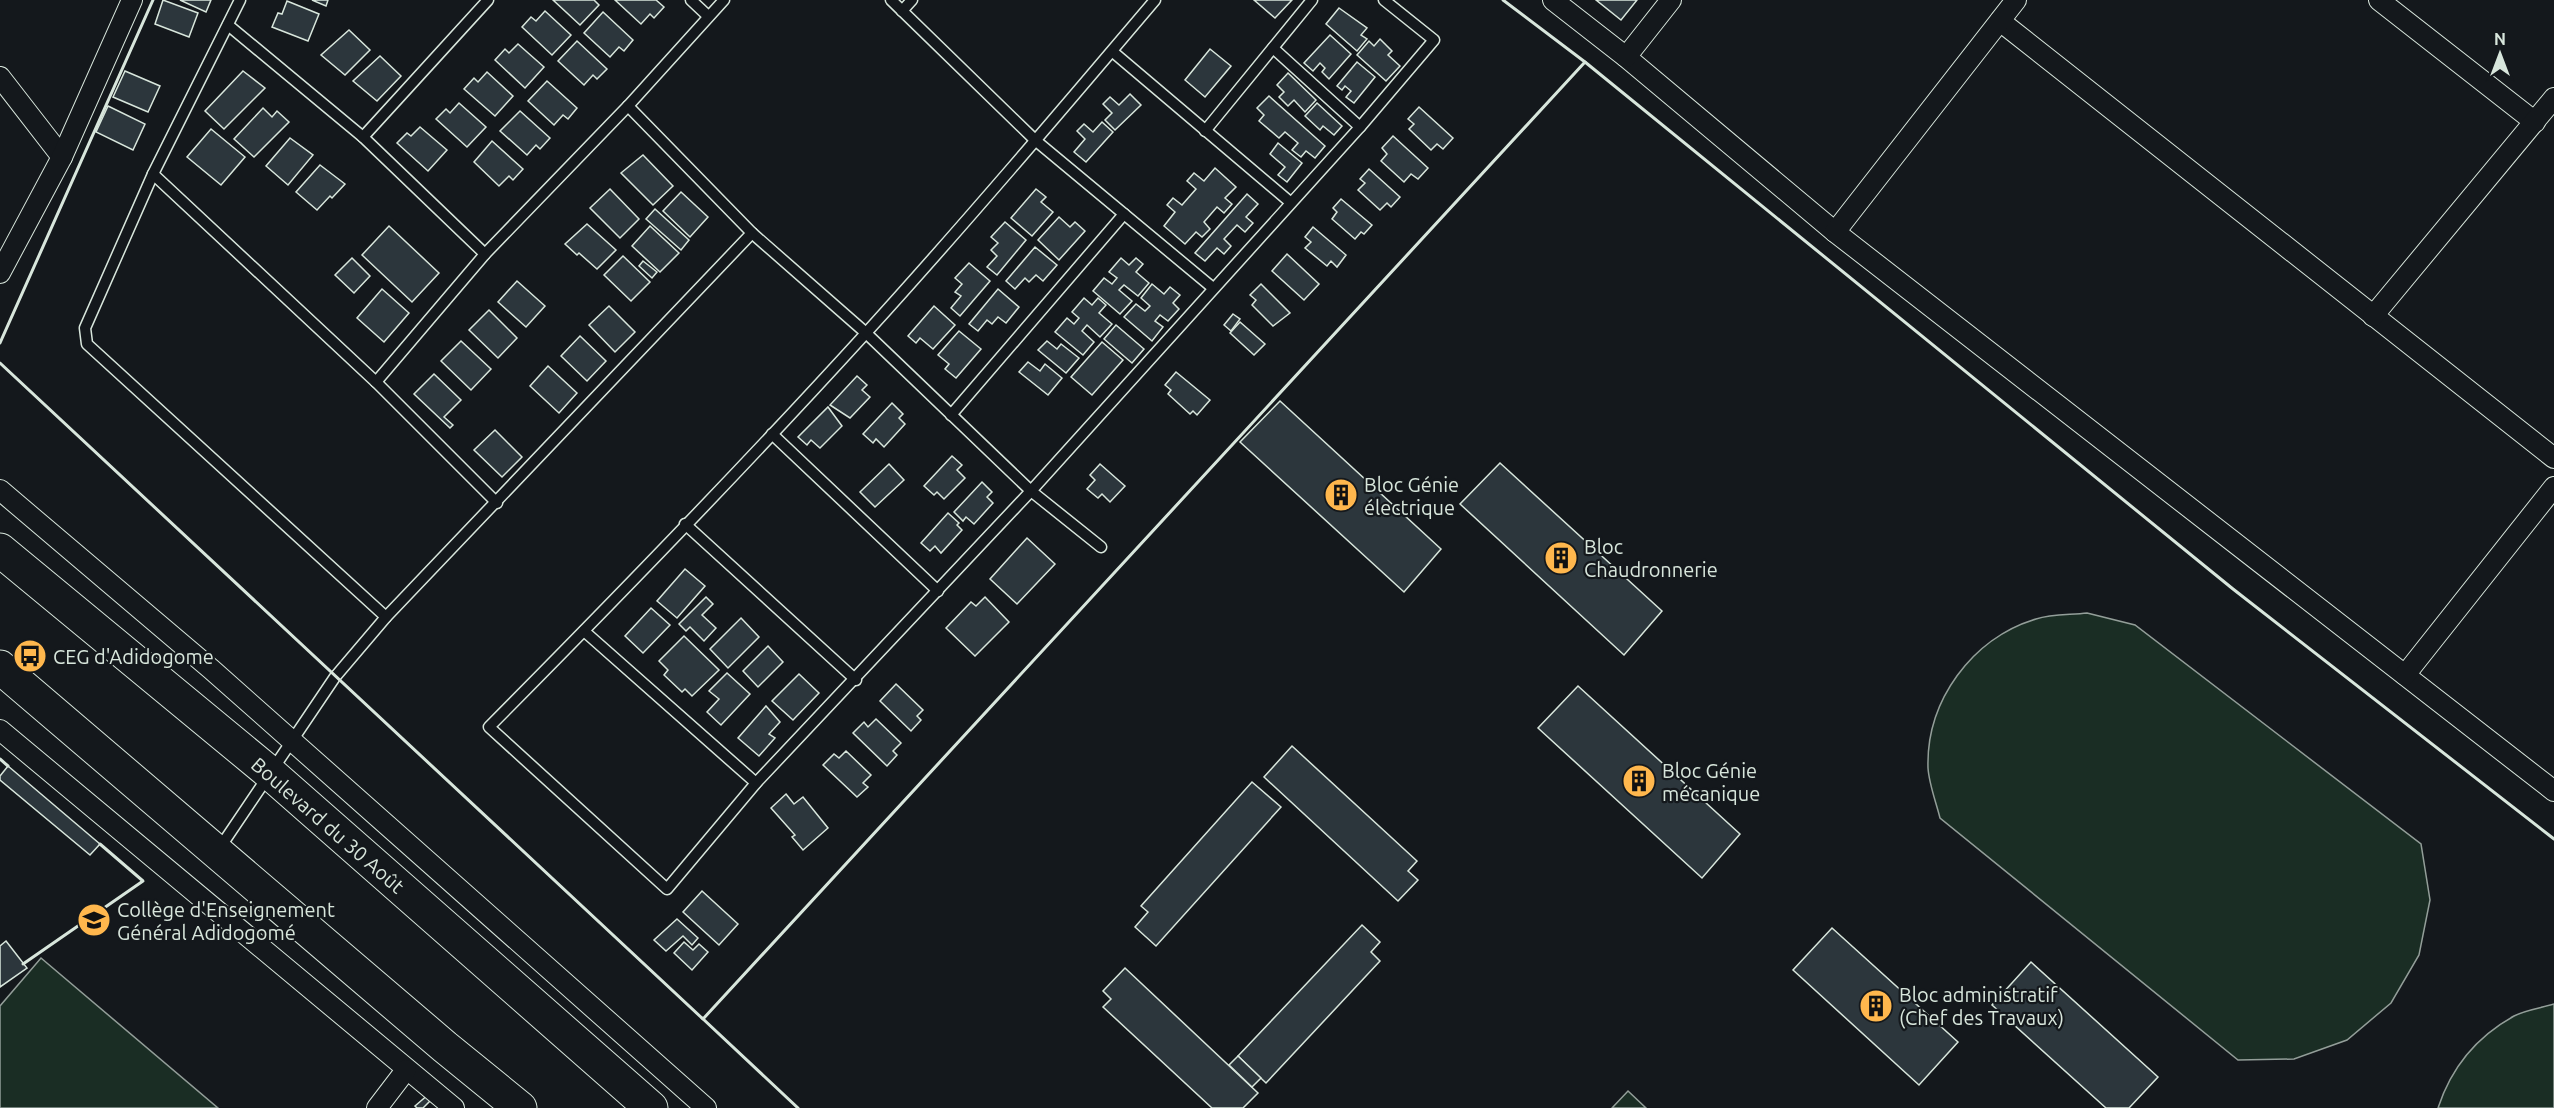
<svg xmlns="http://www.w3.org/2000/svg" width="2554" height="1108" viewBox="0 0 2554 1108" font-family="Ubuntu,sans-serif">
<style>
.green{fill:#1a2d24;stroke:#939e99;stroke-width:1.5}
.building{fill:#2c363c;stroke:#d8e6dc;stroke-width:1.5}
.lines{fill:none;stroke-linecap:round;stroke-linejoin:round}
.lane-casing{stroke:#d8e6dc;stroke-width:13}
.street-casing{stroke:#d8e6dc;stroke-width:22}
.highway-casing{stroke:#d8e6dc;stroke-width:35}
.lane{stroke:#14181c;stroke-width:10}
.street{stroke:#14181c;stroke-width:20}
.highway{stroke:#14181c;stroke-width:33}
.wall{stroke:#d8e6dc;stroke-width:3}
.labels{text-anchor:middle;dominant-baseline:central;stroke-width:4.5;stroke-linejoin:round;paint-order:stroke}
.poi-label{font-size:20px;fill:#d8e6dc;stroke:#14181c;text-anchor:start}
.street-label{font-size:20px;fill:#d8e6dc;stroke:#14181c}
</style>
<rect width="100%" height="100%" fill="#14181c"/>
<g class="green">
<path d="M2087 613 2135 625 2421 844 2430 900 2419 955 2391 1003 2347 1040 2294 1059 2238 1060 1940 818C1936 802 1929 784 1928 768 1926 701 1972 638 2036 619 2052 614 2071 615 2087 613Z"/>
<polygon points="41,958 218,1108 0,1108 0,1006"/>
<path d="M2554 1004V1108H2438C2451 1068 2476 1037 2514 1016 2525 1010 2541 1008 2554 1004Z"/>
<polygon points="1628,1091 1646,1108 1612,1108"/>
</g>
<g class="building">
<polygon points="163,0 198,13 189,37 155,24"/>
<polygon points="180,0 211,0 206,12"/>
<polygon points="312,0 328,0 326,6"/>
<polygon points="553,0 594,0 599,5 580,25"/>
<polygon points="615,0 656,0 664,7 654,18 650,14 641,24"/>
<polygon points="1254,0 1292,0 1275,18"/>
<polygon points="1596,0 1637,0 1621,20"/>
<polygon points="287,1 319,14 308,41 272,27 278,13 282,14"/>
<polygon points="1339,8 1367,28 1361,35 1367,39 1357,51 1326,24"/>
<polygon points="545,11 571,35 552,55 522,27 531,17 536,21"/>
<polygon points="603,12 633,40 624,51 619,47 610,57 584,33"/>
<polygon points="349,30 370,50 345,75 321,55"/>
<polygon points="1330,35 1351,54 1329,79 1322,72 1325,68 1320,63 1313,71 1304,63"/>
<polygon points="1380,39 1392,51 1388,55 1400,66 1386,81 1357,55 1369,41 1374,46"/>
<polygon points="577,41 607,69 597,79 593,75 584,85 558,61"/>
<polygon points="518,44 544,67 525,88 495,60 505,49 509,53"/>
<polygon points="1210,49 1231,66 1205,97 1185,80"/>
<polygon points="380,56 401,76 377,101 353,81"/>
<polygon points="1357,62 1375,77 1354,103 1346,97 1351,91 1345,86 1342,90 1337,86"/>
<polygon points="125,71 160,86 148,112 113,97"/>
<polygon points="243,71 265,88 224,129 205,111"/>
<polygon points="487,72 513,96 495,116 464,89 474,78 478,82"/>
<polygon points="1288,73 1316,100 1305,112 1294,100 1288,106 1279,97 1284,92 1277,85"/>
<polygon points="547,81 577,108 568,119 563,115 554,125 528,101"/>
<polygon points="1130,94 1141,105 1115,130 1105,120 1112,113 1103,104 1110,97 1119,105"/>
<polygon points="1269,96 1325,146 1315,158 1306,151 1301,157 1292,150 1298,143 1285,132 1279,138 1259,121 1264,115 1257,108"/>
<polygon points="459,103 486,127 467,147 436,119 446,109 450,113"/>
<polygon points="1317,103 1342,126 1334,135 1323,126 1320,130 1305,116"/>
<polygon points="108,106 145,124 133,150 96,132"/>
<polygon points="1419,107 1453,138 1443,149 1437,144 1431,150 1409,129 1414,124 1408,119"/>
<polygon points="263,108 272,117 277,111 289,122 254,157 234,139"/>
<polygon points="520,111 550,138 540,149 536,145 527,155 500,131"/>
<polygon points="1102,122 1113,132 1086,162 1074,152 1085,139 1077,131 1084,124 1093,132"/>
<polygon points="420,127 447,150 428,171 397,143 407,133 411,136"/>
<polygon points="211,129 245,157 221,185 187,157"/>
<polygon points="1393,136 1428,168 1418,179 1411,174 1404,182 1381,161 1387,154 1382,148"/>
<polygon points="290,138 313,155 288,185 266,166"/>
<polygon points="492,141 523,169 513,180 509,176 499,186 474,162"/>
<polygon points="1278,143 1302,163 1287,182 1278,175 1285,167 1270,154"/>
<polygon points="643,155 673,186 653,205 621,173"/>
<polygon points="320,165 345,184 332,198 330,196 317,210 296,192"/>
<polygon points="1215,168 1236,187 1225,198 1232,204 1224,213 1217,207 1204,222 1210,229 1202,237 1196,232 1185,244 1164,226 1175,212 1167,205 1173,198 1182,205 1196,189 1187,181 1194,173 1204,181"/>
<polygon points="1369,169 1400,197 1391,207 1387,203 1380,210 1358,190 1365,183 1360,179"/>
<polygon points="610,189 639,219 620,238 590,208"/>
<polygon points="1036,189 1046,197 1041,202 1053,212 1032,236 1011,218"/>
<polygon points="681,192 708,217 690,237 663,211"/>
<polygon points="1247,194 1258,204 1246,217 1253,223 1245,232 1237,225 1224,239 1231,246 1224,254 1217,248 1205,261 1195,253"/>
<polygon points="1341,199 1372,225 1364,234 1361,232 1355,239 1332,219 1337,212 1333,208"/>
<polygon points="655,209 689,240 681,250 646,219"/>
<polygon points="1059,217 1070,227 1075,222 1085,231 1059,260 1038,240"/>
<polygon points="1005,222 1026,240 997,275 987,267 997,256 991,250 998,243 991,237"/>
<polygon points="587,224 616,250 597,269 579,253 577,255 565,244"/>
<polygon points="389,226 439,273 412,302 362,255"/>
<polygon points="650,226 679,253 660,272 632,246"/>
<polygon points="1313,227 1346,255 1337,267 1331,261 1327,266 1305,248 1311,242 1305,237"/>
<polygon points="1035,247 1057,265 1043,281 1036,275 1029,282 1025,278 1015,289 1006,281"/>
<polygon points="1287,254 1319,284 1304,300 1272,271"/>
<polygon points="623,256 650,282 631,301 604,275"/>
<polygon points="352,258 370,276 354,293 335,275"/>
<polygon points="1121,258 1129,265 1136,258 1143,264 1136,272 1149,283 1138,296 1124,285 1119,290 1132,301 1120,314 1093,291 1104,278 1112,284 1117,278 1109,272"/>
<polygon points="643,261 657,272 652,278 639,266"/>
<polygon points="969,263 990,281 960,316 951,308 961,296 955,292 962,284 955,278"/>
<polygon points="517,281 545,306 526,327 498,302"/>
<polygon points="1152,284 1164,294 1170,287 1180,295 1173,303 1179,309 1168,321 1160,315 1155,321 1163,327 1152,341 1124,317 1136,304 1145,311 1150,306 1141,298"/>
<polygon points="1261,284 1290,313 1273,326 1252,305 1256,300 1250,295"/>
<polygon points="382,289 409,313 384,342 357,318"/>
<polygon points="998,289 1019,307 1006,323 998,317 992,324 987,320 978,331 969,324"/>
<polygon points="1084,298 1092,305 1098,298 1106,305 1099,313 1112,324 1100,337 1087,325 1082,331 1094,342 1083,355 1055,332 1067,318 1074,324 1079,318 1072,312"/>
<polygon points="609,306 635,332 615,352 589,325"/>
<polygon points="934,306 955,325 933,349 920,338 916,343 908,336"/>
<polygon points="489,310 517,338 498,358 469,330"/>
<polygon points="1233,314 1240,319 1231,331 1224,325"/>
<polygon points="1240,322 1265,344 1254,355 1230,333"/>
<polygon points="1116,325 1144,349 1132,363 1104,339"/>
<polygon points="959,331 981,349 956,378 945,369 949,364 938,355"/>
<polygon points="580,336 606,361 587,381 561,356"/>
<polygon points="461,341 491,369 471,390 441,361"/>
<polygon points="1047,341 1057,349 1061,344 1079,358 1066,373 1038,350"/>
<polygon points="1102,342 1123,360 1092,395 1071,377"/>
<polygon points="1028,362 1040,371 1045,364 1062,378 1048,395 1019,372"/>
<polygon points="548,366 577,393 559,413 530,386"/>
<polygon points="1176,372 1210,400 1197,415 1193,411 1190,414 1168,394 1171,390 1165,385"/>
<polygon points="434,374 461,400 444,417 453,425 450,428 414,394"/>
<polygon points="857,376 867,385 862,390 870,397 850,418 830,405"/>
<polygon points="1280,401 1441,549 1404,592 1240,442"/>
<polygon points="892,403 903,414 899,418 905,424 884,447 876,439 873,443 863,434"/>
<polygon points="828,407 842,426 820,448 811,440 807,445 798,437"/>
<polygon points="495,430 522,457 502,477 474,450"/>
<polygon points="952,456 962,465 957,470 965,478 944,499 937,492 934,495 924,486"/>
<polygon points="1500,463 1662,611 1624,655 1460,504"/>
<polygon points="889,464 904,480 875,507 860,492"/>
<polygon points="1100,464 1125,486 1110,502 1102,494 1098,498 1087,489 1095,480 1090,475"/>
<polygon points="982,482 992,492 987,497 993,503 974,524 966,517 963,521 954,512"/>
<polygon points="948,513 959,523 957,525 962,530 941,553 935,546 930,551 921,543"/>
<polygon points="1027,538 1055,564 1017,604 990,579"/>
<polygon points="685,569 705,586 677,618 657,601"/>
<polygon points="706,597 713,604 702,615 716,628 704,641 690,627 686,631 679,624"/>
<polygon points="985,597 1009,622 975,656 946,628 971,602 976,606"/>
<polygon points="651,608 670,625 643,653 625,636"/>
<polygon points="741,618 759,637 728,668 710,649"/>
<polygon points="684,636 719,670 692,696 685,689 682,692 664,675 668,670 659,661"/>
<polygon points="768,646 783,662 758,687 743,671"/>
<polygon points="727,673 750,694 721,725 707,712 719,699 709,691"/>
<polygon points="799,674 819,693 793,720 772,701"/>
<polygon points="896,684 923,710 917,716 921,720 911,731 880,701"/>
<polygon points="1578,686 1740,834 1702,878 1538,728"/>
<polygon points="766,706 780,722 769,734 775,738 759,756 738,738"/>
<polygon points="876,719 901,743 893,751 897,755 887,766 853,733 864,722 868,727"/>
<polygon points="1292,746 1417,861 1408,871 1418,880 1398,901 1264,777"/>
<polygon points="846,751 871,775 863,783 868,787 857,797 823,765 834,754 839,758"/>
<polygon points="8,766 100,844 90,855 0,780 0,776"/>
<polygon points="1252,782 1281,807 1156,946 1135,927 1148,912 1141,906"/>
<polygon points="786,794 794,804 803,797 828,828 803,850 792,837 795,835 771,808"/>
<polygon points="702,891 738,924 719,945 683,912"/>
<polygon points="677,919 698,938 692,945 683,936 666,951 654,940"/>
<polygon points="1362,925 1380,942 1371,952 1380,961 1266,1083 1238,1056"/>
<polygon points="1832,928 1958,1042 1919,1085 1793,970"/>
<polygon points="6,941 27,968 0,987 0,946"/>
<polygon points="684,942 693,950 699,944 708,952 692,970 674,953"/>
<polygon points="2031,962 2158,1077 2129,1108 2106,1108 1992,1005"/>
<polygon points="1125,968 1258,1093 1243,1108 1212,1108 1103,1007 1111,999 1103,991"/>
<polygon points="1238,1056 1261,1078 1252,1087 1229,1065"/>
<polygon points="429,1094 433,1098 423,1108 417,1108 415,1106"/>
</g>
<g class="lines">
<g class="lane-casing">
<g id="lane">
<polyline points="240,0 153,174 85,328 87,344 386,617"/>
<polyline points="691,0 708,16"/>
<polyline points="891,0 1035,140 1213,288"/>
<path d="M1155 0C1060 112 965 224 866 333 744 467 617 598 489 727L667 889 756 783 1031 491 1360 127 1434 40 1384 0"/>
<polyline points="902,11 912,0"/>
<polyline points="228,25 363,137 485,254"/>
<polyline points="1273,48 1360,127"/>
<polyline points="1113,52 1290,202"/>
<polyline points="628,106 752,233 866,333 1031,491 1101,547"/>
<polyline points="1205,131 1312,0"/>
<polyline points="363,137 488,0"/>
<polyline points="153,174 376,382 497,503"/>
<polyline points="376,382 485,254 628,106 724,0"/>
<polyline points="951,415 1124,214"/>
<polyline points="772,434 938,591"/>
<polyline points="685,524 856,680"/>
<polyline points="584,631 756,783"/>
<polyline points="219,849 335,677 386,617 752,233"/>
</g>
</g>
<g class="street-casing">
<g id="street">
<polyline points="1553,0 1626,57 1835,232 2554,791"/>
<polyline points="2379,0 2535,122"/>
<polyline points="2000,21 2554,458"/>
<polyline points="1626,57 1671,0"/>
<polyline points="0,77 62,157"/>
<polyline points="1835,232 2016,0"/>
<polyline points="0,273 62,157 132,0"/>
<polyline points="2373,316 2554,98"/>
<polyline points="0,490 211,669 706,1108"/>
<polyline points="2405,675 2554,487"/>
<polyline points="0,730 454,1108"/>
<polyline points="377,1108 406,1070"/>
</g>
</g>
<g class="highway-casing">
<g id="highway">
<polyline points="0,550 270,773 651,1108"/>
<polyline points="0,667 445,1047 520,1108"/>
</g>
</g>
<use href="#lane" class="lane"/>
<use href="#street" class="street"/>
<use href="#highway" class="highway"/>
<g class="wall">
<polyline points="1503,0 1585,62 2233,589 2554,839"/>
<polyline points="0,343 153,0"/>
<polyline points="0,363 703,1019 1585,62"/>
<polyline points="0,759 8,766"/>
<polyline points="23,964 143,881 100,844"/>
<polyline points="702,1018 798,1108"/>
</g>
</g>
<defs>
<g id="building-disc" transform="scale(1.725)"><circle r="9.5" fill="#ffb74d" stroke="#14181c"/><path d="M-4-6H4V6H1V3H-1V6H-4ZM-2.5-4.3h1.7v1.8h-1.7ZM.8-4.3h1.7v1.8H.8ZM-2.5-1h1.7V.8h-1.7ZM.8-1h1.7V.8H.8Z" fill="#111"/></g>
<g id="bus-disc" transform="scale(1.725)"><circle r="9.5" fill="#ffb74d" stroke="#14181c"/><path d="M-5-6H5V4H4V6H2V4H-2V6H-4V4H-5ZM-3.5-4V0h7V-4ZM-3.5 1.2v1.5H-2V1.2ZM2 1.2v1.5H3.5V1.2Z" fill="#111"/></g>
<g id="school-disc" transform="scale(1.725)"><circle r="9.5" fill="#ffb74d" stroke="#14181c"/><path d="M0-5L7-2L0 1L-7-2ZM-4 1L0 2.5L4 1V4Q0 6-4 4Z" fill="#111"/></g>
</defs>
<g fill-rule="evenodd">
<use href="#building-disc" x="1341" y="495"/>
<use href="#building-disc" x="1561" y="558"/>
<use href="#bus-disc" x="30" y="656"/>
<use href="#building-disc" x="1639" y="781"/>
<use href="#school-disc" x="94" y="920"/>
<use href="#building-disc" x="1876" y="1006"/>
</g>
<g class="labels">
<g class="poi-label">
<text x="1364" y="484">Bloc Génie<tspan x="1364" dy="23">électrique</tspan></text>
<text x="1584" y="546">Bloc<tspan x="1584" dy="23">Chaudronnerie</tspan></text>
<text x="53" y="656">CEG d'Adidogome</text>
<text x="1662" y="770">Bloc Génie<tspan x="1662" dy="23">mécanique</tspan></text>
<text x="117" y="909">Collège d'Enseignement<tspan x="117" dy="23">Général Adidogomé</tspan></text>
<text x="1899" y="994">Bloc administratif<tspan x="1899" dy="23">(Chef des Travaux)</tspan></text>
</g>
<g class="street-label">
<text transform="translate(328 825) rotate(41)">Boulevard du 30 Août</text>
</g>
</g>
<g transform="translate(2500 54)" stroke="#14181c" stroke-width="4.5" paint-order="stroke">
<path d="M0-4.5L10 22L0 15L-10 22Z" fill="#d8e6dc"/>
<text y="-9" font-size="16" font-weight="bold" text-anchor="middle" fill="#d8e6dc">N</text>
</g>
</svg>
